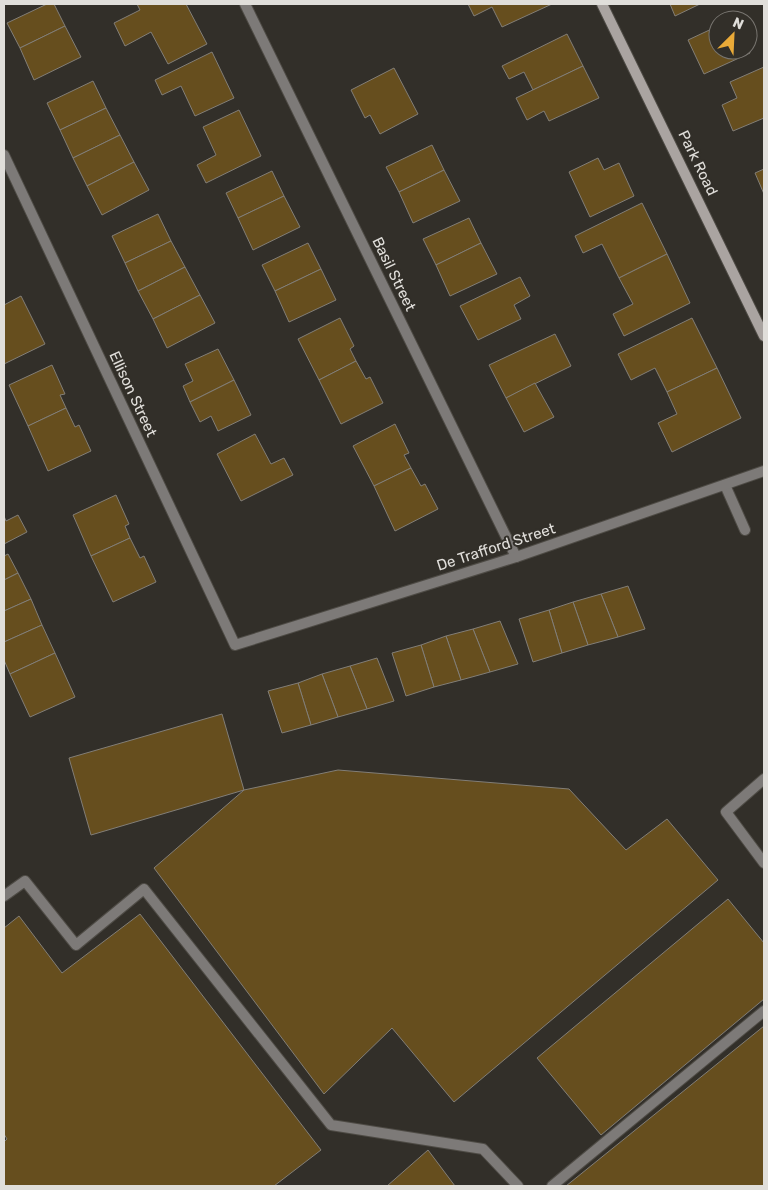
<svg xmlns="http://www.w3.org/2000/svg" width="768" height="1190" viewBox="0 0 768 1190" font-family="Rubik,sans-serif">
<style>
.building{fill:#664e1e;stroke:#827e77}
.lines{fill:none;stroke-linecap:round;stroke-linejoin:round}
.lane-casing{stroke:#4e4b45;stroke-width:12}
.street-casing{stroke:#4e4b45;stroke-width:12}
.secondary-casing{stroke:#4e4b45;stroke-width:12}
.lane{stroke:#7d7a78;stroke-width:10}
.street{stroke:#7d7a78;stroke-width:10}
.secondary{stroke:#aaa4a1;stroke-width:10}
.labels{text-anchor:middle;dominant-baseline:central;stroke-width:4;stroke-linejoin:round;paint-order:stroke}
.street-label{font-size:15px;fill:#e0deda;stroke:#322f29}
</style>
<rect width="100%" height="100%" fill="#322f29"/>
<g class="building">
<polygon points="47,4 54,4 65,26 20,48 7,23"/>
<polygon points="137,4 186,4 207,44 168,64 151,32 125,46 114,23 140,10"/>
<polygon points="468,4 552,4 502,27 492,7 474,16"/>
<polygon points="670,4 700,4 675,16"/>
<polygon points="65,26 81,57 34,80 20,48"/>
<polygon points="718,26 718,50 748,49 750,53 704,74 688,40"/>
<polygon points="567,34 583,66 533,90 524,72 509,79 502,66"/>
<polygon points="212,52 234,98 195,116 181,86 162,95 155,80"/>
<polygon points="583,66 599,98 549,121 544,111 527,120 516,98"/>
<polygon points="764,67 764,118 733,131 722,105 737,98 730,82"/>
<polygon points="394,68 418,114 380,134 370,115 365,118 351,90"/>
<polygon points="93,81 106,108 60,130 47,103"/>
<polygon points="106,108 120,135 73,158 60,130"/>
<polygon points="239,110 261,156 206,183 197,165 216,155 203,127"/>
<polygon points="120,135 134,162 87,186 73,158"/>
<polygon points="432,145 444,170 399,192 386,167"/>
<polygon points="598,158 604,170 619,163 634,196 590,217 569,172"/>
<polygon points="134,162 149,190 102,215 87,186"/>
<polygon points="764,169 764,194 755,173"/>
<polygon points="444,170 460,201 413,223 399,192"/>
<polygon points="272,171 284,196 238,218 226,193"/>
<polygon points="284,196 300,227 253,250 238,218"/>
<polygon points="642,203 667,254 619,278 602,244 583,253 575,236"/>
<polygon points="158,214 171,241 125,263 112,236"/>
<polygon points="469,218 481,243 436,265 423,239"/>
<polygon points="171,241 185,267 138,291 125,263"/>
<polygon points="308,243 321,269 275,291 262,265"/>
<polygon points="481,243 497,274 450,296 436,265"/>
<polygon points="667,254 690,303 624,336 613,314 633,304 619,278"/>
<polygon points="185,267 200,295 153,319 138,291"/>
<polygon points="321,269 336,300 289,322 275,291"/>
<polygon points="520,277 530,296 514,305 521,319 478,340 460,306"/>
<polygon points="200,295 215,323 167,348 153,319"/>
<polygon points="21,296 45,344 4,364 4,305"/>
<polygon points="340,318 354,346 350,349 356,361 319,380 298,339"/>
<polygon points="692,318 717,368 667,392 655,368 631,380 618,354"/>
<polygon points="555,334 571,366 506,398 489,365"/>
<polygon points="218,349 234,380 190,402 183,386 193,381 185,364"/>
<polygon points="356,361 366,379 370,377 383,403 341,424 319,380"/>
<polygon points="52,365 65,394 60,395 66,408 28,426 9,385"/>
<polygon points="717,368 741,418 672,452 658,423 677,414 667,392"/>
<polygon points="234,380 251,415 218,431 211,416 200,422 190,402"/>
<polygon points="535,383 554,417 524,432 506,398"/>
<polygon points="66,408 75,427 79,425 91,451 48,471 28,426"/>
<polygon points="395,424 409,453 404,455 411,468 374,486 353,446"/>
<polygon points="255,434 271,464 284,458 293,475 241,501 217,454"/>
<polygon points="411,468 421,486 425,484 438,509 395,531 374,486"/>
<polygon points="116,495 129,524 125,526 130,538 91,556 73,515"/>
<polygon points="18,515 27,532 4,544 4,516 6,521"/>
<polygon points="130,538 140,558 144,556 156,582 113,602 91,556"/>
<polygon points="8,554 18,573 4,580 4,556"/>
<polygon points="18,573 31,599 4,611 4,580"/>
<polygon points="628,586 645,629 618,637 601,594"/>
<polygon points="601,594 618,637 588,645 573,602"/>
<polygon points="31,599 42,625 4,642 4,611"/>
<polygon points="573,602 588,645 562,653 549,610"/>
<polygon points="549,610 562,653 533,662 519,619"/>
<polygon points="500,621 518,664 490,672 473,629"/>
<polygon points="42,625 55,653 10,674 4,660 4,642"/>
<polygon points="473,629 490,672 461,680 446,636"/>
<polygon points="446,636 461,680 434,687 421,645"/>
<polygon points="421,645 434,687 406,696 392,653"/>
<polygon points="55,653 75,697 30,717 10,674"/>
<polygon points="377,658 394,701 367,709 350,666"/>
<polygon points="350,666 367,709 338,717 322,674"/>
<polygon points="322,674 338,717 311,725 298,683"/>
<polygon points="298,683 311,725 282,733 268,691"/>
<polygon points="222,714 244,790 91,835 69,758"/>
<polygon points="338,770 569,789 626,850 667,819 718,880 454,1102 392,1028 324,1094 154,868 244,790"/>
<polygon points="728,899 764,943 764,999 601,1135 537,1058"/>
<polygon points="140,914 321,1150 274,1186 4,1186 4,1142 7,1139 4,1134 4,928 19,916 62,973"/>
<polygon points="764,1026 764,1186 566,1186"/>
<polygon points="428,1150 455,1186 387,1186"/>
</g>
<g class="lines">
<g class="lane-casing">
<g id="lane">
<polyline points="725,485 745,530"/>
<polyline points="764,779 726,812 764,863"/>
<polyline points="4,896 25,881 76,945 144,889 331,1125 483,1149 518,1186"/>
<polyline points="552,1186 764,1011"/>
</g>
</g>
<g class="street-casing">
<g id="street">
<polyline points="245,4 516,557"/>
<polyline points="4,155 235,645 516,557 764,471"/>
</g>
</g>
<g class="secondary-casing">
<polyline id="secondary" points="602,4 764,336"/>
</g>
<use href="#lane" class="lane"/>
<use href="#street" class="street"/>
<use href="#secondary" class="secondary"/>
</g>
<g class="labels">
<g class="street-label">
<text transform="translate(698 163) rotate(64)">Park Road</text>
<text transform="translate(394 274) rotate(64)">Basil Street</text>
<text transform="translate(133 394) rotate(65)">Ellison Street</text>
<text transform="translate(496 547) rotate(-18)">De Trafford Street</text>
</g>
</g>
<rect width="768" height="1190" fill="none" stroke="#e0deda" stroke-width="10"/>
<g transform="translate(733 35) rotate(24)"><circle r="24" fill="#322f29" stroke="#787570"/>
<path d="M0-4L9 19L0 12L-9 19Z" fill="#eaaa38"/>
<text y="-8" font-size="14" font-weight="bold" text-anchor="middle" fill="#e0deda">N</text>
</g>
</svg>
